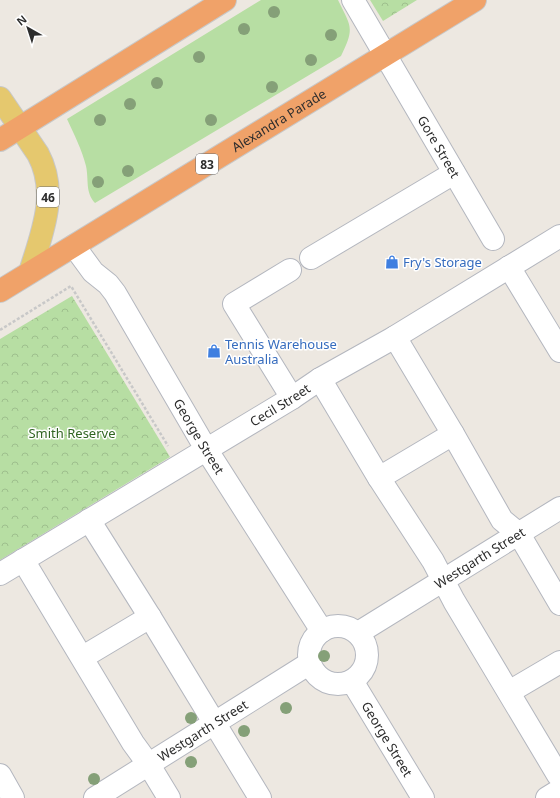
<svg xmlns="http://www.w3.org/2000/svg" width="560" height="798" viewBox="0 0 560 798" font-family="'Noto Sans',sans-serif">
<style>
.grass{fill:#b7dea3}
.park{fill:url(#park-crowns)}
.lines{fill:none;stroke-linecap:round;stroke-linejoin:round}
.minor-casing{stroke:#b4b7bf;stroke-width:24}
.major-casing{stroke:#c8c8c8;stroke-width:24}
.highway-casing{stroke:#c8c8c8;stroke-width:24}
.path{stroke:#c8c8c8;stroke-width:2.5;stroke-dasharray:3 2;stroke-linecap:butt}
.minor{stroke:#fff;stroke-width:22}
.major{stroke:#e5c86e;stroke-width:22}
.highway{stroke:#f0a269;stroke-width:22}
.tree{fill:#85a078}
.labels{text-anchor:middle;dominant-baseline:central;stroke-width:3;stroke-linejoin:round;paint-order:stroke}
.shield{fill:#fff;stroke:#6c6c6c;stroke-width:1}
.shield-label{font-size:12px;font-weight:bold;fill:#2d2d2d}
.street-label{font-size:13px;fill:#2d2d2d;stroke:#fff}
.shop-label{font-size:13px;fill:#366cbe;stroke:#fff;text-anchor:start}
.park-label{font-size:13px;fill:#306522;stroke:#fff}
</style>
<defs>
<pattern id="park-crowns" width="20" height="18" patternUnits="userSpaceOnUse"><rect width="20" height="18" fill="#b7dea3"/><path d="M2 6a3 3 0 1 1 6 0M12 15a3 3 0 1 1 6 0" fill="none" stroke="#9ebf8d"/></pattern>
</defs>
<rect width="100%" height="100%" fill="#ede8e1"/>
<path class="grass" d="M261 0H338C351 27 355 27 341 56L95 203C85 192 89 180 86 166 82 150 74 134 67 119Z"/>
<g class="park">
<polygon points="370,0 417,0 383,21"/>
<polygon points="72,296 170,457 0,560 0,339"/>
</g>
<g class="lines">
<g class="minor-casing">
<g id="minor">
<path id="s1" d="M353 0 493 239"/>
<path id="s2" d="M74 246 93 272 108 284 115 293 206 449 322 631"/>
<polyline points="311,258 454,173"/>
<polyline points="509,267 560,351"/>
<polyline points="290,270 234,304 292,398"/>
<polyline points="395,337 453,434 502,520 519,534 560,604"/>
<polyline points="320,379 379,478 433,561 454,601 558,775 560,777"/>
<polyline points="379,478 453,434"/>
<polyline points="89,520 150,617 260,798"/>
<polyline points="23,560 133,743 149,765 169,798"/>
<path id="s3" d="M0 574 292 398 320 379 395 337 560 236"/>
<circle cx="338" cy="655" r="29"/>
<path id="s4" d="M358 633 560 508"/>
<polyline points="83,657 150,617"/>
<path id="s5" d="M352 681 423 798"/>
<polyline points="509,692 560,662"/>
<polyline points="0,775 13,798"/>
<path id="s6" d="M95 798 310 663"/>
<polyline points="547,798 560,790"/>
</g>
</g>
<g class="major-casing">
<path id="major" d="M0 98 38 154C59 193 42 233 30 272"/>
</g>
<g class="highway-casing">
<g id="highway">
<polyline points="0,140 225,0"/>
<path id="s7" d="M0 291 475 0"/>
</g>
</g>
<polyline class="path" points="0,330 71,286 168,446"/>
<use href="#minor" class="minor"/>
<use href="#major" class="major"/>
<use href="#highway" class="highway"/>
</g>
<g class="tree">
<circle cx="274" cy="12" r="6"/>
<circle cx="244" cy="29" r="6"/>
<circle cx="331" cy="35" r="6"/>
<circle cx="199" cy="57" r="6"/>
<circle cx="311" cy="60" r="6"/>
<circle cx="157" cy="83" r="6"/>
<circle cx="272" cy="87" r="6"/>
<circle cx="130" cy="104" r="6"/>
<circle cx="100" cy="120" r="6"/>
<circle cx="211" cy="120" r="6"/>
<circle cx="128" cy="171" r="6"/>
<circle cx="98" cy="182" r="6"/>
<circle cx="324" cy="656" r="6"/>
<circle cx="286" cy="708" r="6"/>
<circle cx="191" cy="718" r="6"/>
<circle cx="244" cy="731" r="6"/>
<circle cx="191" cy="762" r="6"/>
<circle cx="94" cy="779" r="6"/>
</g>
<defs>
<g id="shop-bare" transform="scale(1.08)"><path d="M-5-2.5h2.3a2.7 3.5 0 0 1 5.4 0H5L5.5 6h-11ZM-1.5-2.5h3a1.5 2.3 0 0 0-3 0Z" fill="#3f7fe0" stroke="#fff" stroke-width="2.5" paint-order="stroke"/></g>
</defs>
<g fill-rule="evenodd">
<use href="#shop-bare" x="392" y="262"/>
<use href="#shop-bare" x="214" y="351"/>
</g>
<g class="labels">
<g class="shield">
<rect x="196" y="154" width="22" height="20" rx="3"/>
<rect x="37" y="187" width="22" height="20" rx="3"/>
</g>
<g class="shield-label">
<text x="207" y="164">83</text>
<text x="48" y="197">46</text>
</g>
<g class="street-label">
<text stroke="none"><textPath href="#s7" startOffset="327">Alexandra Parade</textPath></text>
<text stroke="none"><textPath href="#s1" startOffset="170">Gore Street</textPath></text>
<text stroke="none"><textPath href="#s3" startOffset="327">Cecil Street</textPath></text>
<text stroke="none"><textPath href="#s2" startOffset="229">George Street</textPath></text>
<text stroke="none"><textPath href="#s4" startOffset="143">Westgarth Street</textPath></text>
<text stroke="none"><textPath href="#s6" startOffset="127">Westgarth Street</textPath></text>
<text stroke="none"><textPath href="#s5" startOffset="68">George Street</textPath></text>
</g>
<g class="shop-label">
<text x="403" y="262">Fry's Storage</text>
<text x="225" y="344">Tennis Warehouse<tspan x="225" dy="15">Australia</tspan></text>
</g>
<g class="park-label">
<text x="72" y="433">Smith Reserve</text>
</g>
</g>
<g transform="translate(28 28) rotate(321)" stroke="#ffffff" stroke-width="3" paint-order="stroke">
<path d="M0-3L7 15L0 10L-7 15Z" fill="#2d2d2d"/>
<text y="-6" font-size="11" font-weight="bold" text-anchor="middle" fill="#2d2d2d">N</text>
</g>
</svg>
